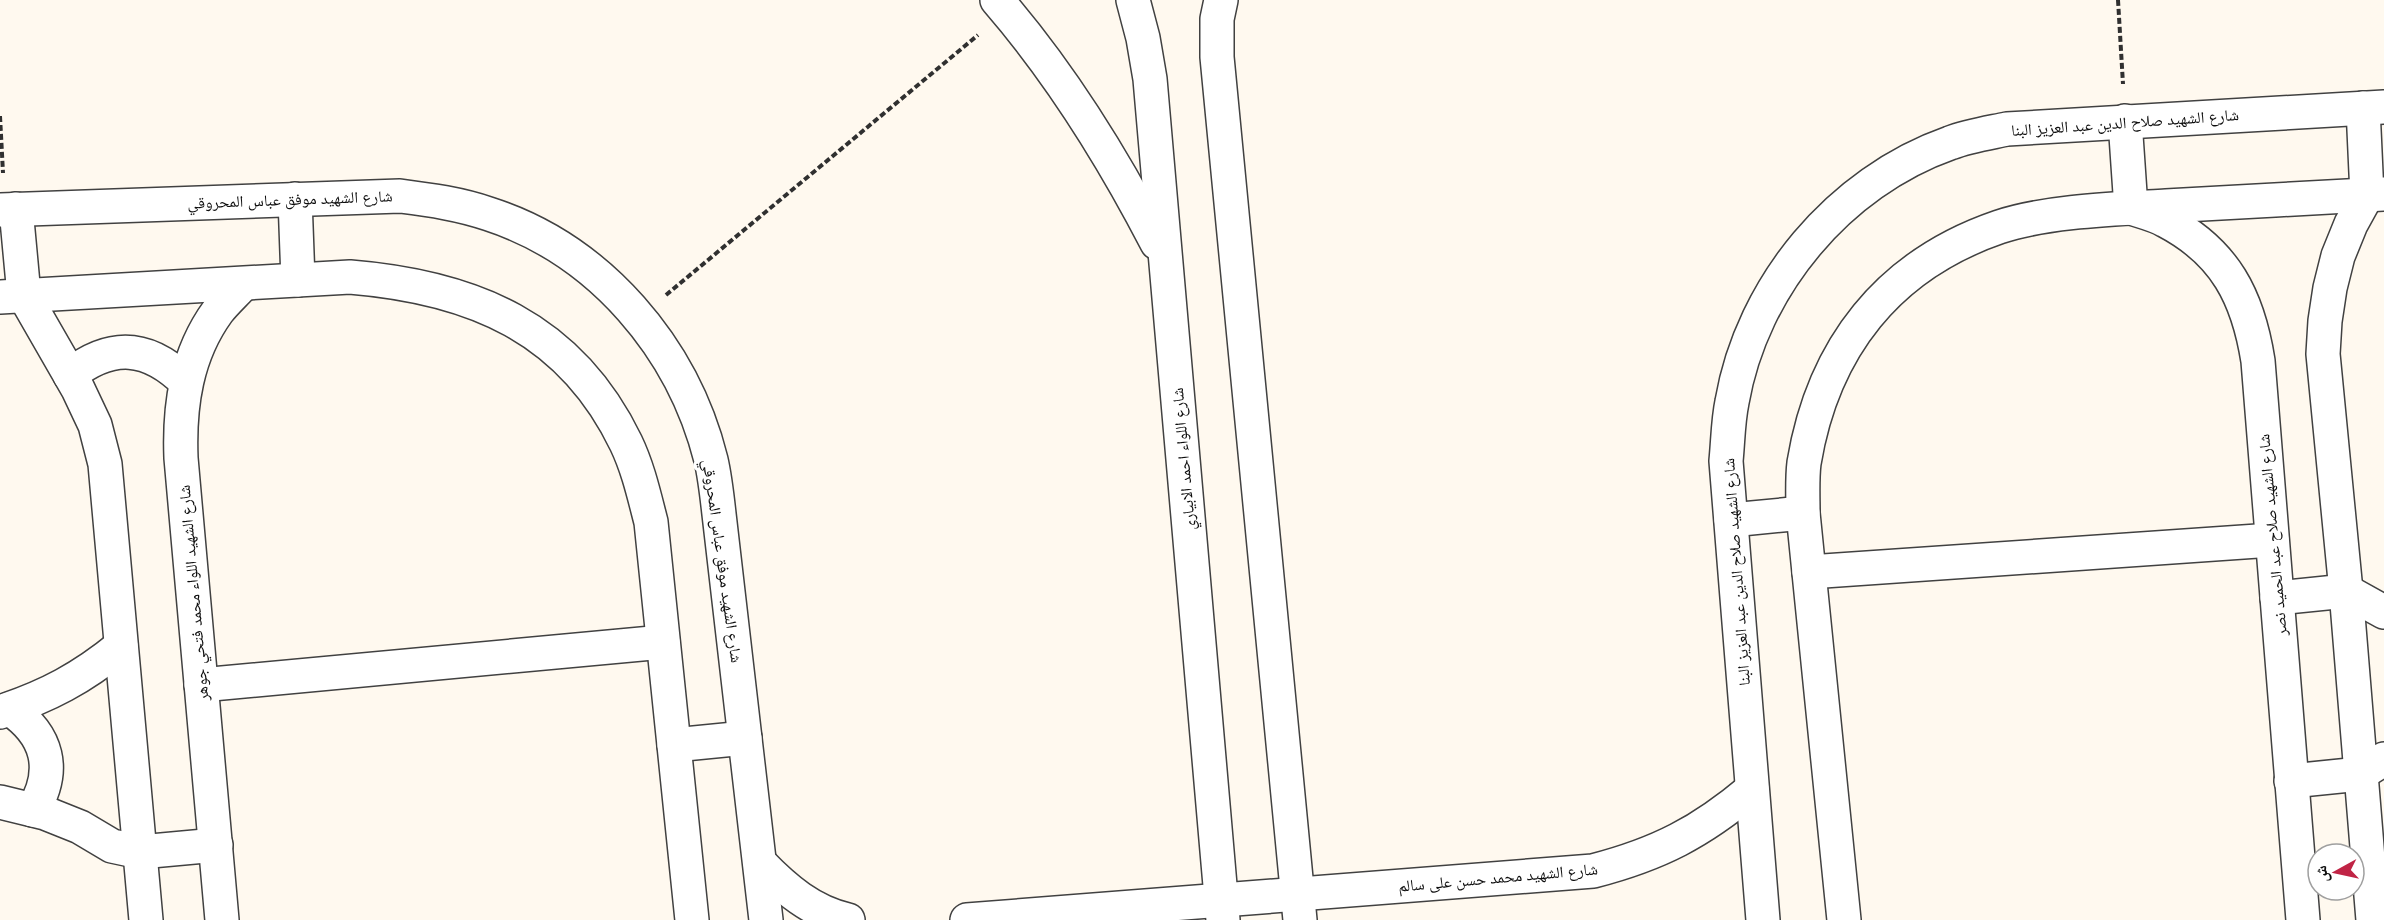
<svg xmlns="http://www.w3.org/2000/svg" width="2384" height="920" viewBox="0 0 2384 920" font-family="Lora,'Noto Naskh Arabic',serif">
<style>
.lines{fill:none;stroke-linecap:round;stroke-linejoin:round}
.minor-casing{stroke:#414141;stroke-width:36}
.path{stroke:#303030;stroke-width:4;stroke-dasharray:6 3;stroke-linecap:butt}
.minor{stroke:#fff;stroke-width:33}
.labels{text-anchor:middle;dominant-baseline:central;stroke-width:6;stroke-linejoin:round;paint-order:stroke}
.street-label{font-size:16px;fill:#0e0e0e;stroke:#fff}
</style>
<rect width="100%" height="100%" fill="#fff9ef"/>
<g class="lines">
<g class="minor-casing">
<g id="minor">
<path d="M997 0C1061 74 1112 156 1157 243"/>
<polyline points="1133,0 1143,38 1150,79 1223,920"/>
<polyline points="1221,0 1217,19 1217,57 1300,920"/>
<polyline points="2363,108 2367,195 2351,224 2338,256 2330,288 2325,321 2323,354 2346,591 2373,920"/>
<path d="M2125 121 2131 208C2143 212 2156 215 2166 221 2225 252 2248 297 2258 361L2303 920"/>
<polyline points="295,199 298,280"/>
<polyline points="16,209 24,295 78,389 95,425 105,464 146,920"/>
<path d="M0 210 400 196C431 200 460 204 489 214 600 250 683 348 711 460 715 477 717 496 719 514L766 920"/>
<path d="M0 297 350 277C472 287 570 327 626 443 638 468 644 495 651 522L692 920"/>
<path d="M70 375C112 342 148 345 186 382"/>
<polyline points="1731,520 1803,513"/>
<polyline points="1809,572 2272,540"/>
<polyline points="2277,598 2346,591 2384,612"/>
<polyline points="201,685 663,642"/>
<path d="M10 709C48 735 57 770 33 810"/>
<path d="M0 712C48 696 82 678 121 646"/>
<polyline points="674,745 745,738"/>
<polyline points="2291,781 2360,774 2384,759"/>
<polyline points="0,802 45,813 80,827 112,846 140,852 216,845"/>
<path d="M760 863C785 889 812 912 848 920"/>
<path d="M222 920 181 458C179 406 186 355 218 311 225 302 235 293 243 284"/>
<path d="M967 920 1593 871C1659 854 1701 832 1752 789"/>
<path d="M1763 920 1726 461C1728 441 1728 421 1732 402 1752 286 1839 182 1950 143 1968 136 1988 133 2007 129L2384 107"/>
<path d="M1844 920 1803 513C1803 497 1802 479 1804 463 1823 348 1888 265 1999 227 2047 211 2114 209 2166 206 2239 202 2311 198 2384 194"/>
</g>
</g>
<g class="path">
<polyline points="2118,0 2123,84"/>
<polyline points="0,116 3,173"/>
<polyline points="666,295 978,35"/>
</g>
<use href="#minor" class="minor"/>
</g>
<g class="labels">
<g class="street-label">
<text transform="translate(2125 122) rotate(-4)">شارع الشهيد صلاح الدين عبد العزيز البنا</text>
<text transform="translate(290 199) rotate(-2)">شارع الشهيد موفق عباس المحروقي</text>
<text transform="translate(1183 459) rotate(-95)">شارع اللواء احمد الابياري</text>
<text transform="translate(2272 535) rotate(-95)">شارع الشهيد صلاح عبد الحميد نصر</text>
<text transform="translate(723 561) rotate(82)">شارع الشهيد موفق عباس المحروقي</text>
<text transform="translate(1736 572) rotate(-94)">شارع الشهيد صلاح الدين عبد العزيز البنا</text>
<text transform="translate(193 593) rotate(-95)">شارع الشهيد اللواء محمد فتحي جوهر</text>
<text transform="translate(1498 877) rotate(-5)">شارع الشهيد محمد حسن على سالم</text>
</g>
</g>
<g transform="translate(2336 872) rotate(262)"><circle r="28" fill="#ffffff" stroke="#9f9f9f" stroke-width="1.5"/>
<path d="M0-4.5L10 22L0 15L-10 22Z" fill="#c02445"/>
<text y="-9" font-size="16" font-weight="bold" text-anchor="middle" fill="#0e0e0e">ش</text>
</g>
</svg>
